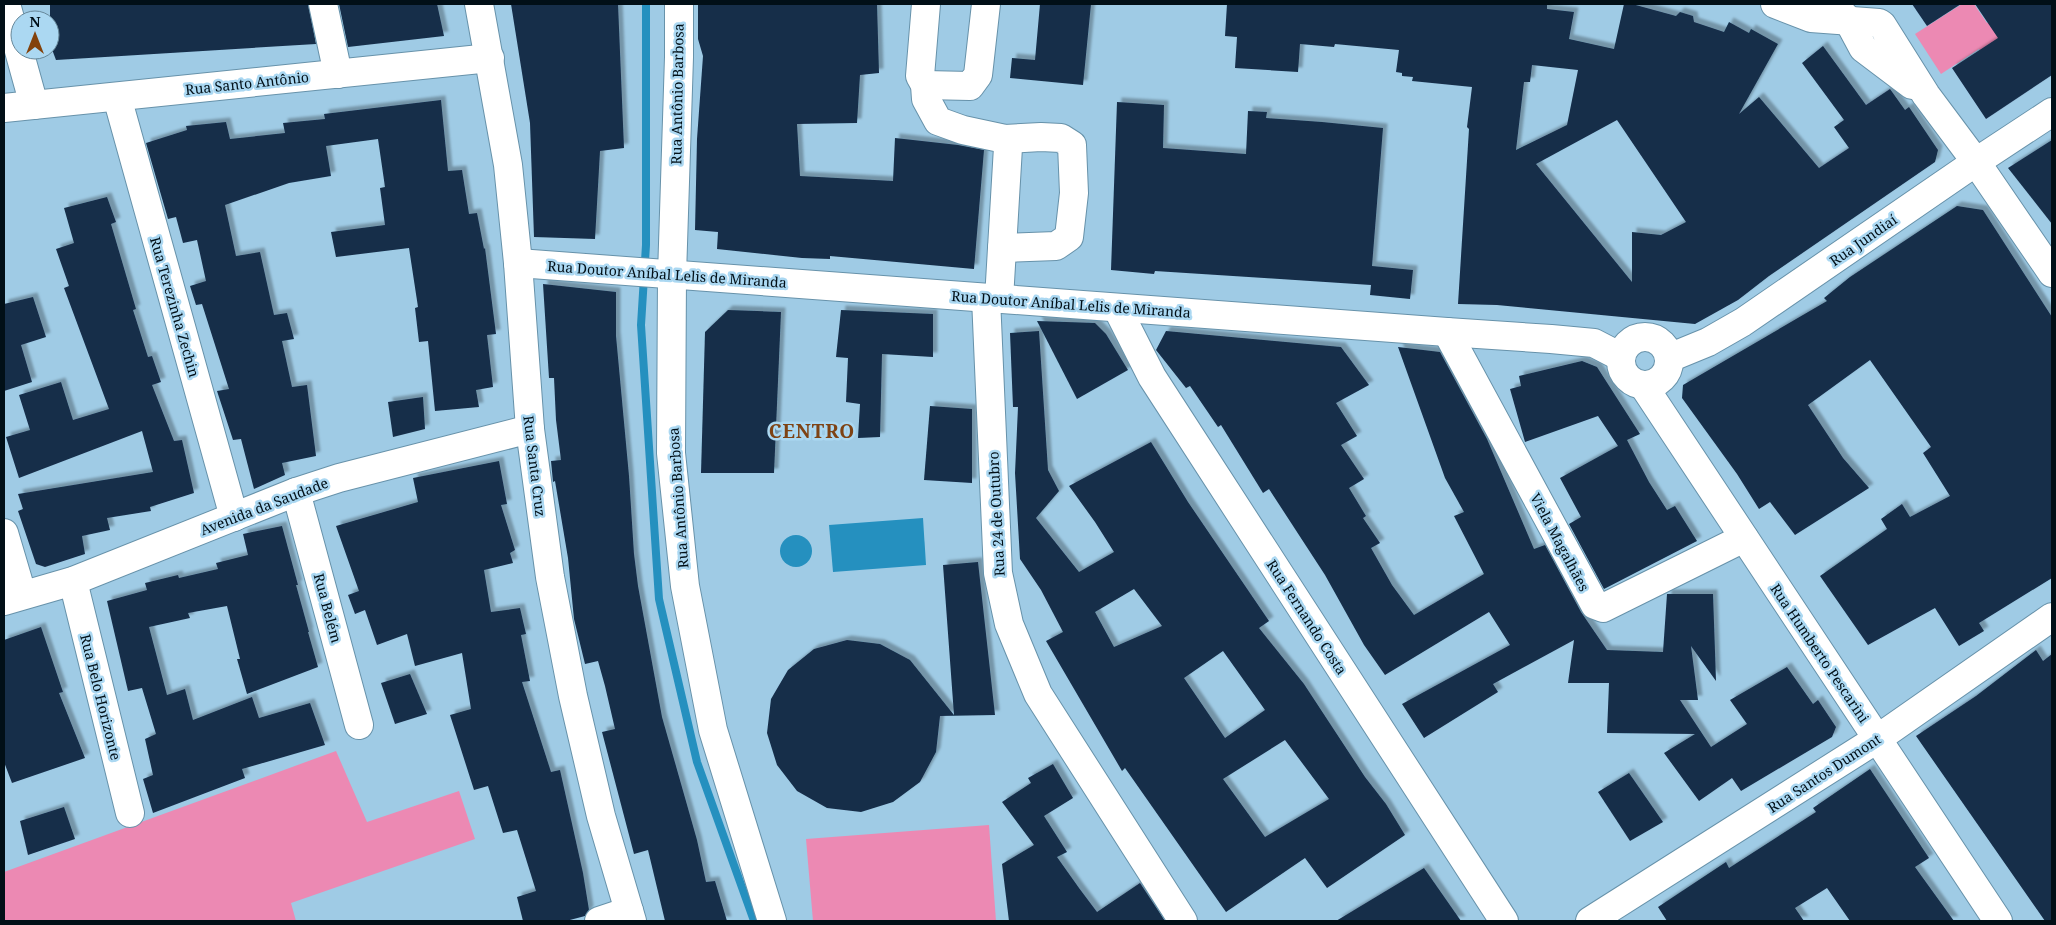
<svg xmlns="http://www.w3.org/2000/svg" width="2056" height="925" viewBox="0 0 2056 925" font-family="'Noto Serif',serif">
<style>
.green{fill:#ec89b3}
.water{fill:#2590bf}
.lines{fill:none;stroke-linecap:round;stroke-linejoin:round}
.stream{stroke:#2590bf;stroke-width:8}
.building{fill:#152d49;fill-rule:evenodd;filter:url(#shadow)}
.minor-casing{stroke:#6792aa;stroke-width:30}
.major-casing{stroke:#6792aa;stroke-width:30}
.minor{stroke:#fff;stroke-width:28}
.major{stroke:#fff;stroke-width:28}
.labels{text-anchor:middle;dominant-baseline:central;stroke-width:5;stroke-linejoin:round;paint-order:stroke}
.street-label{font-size:14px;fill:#010f17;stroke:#abd8f2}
.district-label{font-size:19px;font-weight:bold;letter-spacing:1px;fill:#7e4315;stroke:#abd8f2}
</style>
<defs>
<filter id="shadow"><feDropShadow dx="4.5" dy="-4.5" stdDeviation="1" flood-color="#0004"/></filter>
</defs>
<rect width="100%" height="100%" fill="#9fcbe5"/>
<g class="green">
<polygon points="1962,4 1974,4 1987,23 2001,14 2015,36 1984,56 1979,49 1941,74 1915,34"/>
<polygon points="336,751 367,822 459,791 475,839 291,903 296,921 4,921 4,872"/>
<polygon points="989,825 996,921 813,921 806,839"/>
</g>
<g class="water">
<polygon points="923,518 926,565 833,572 829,525"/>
<circle cx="796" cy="551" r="16"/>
</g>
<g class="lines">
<polyline class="stream" points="646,4 646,245 641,325 659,599 697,762 754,921"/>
</g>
<g class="building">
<polygon points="50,4 308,4 316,44 56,60 50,44"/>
<polygon points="339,4 437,4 444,36 348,47"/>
<polygon points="511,4 618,4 624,148 600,151 595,239 534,237 530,123"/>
<polygon points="698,4 877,4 879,73 860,75 857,123 797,124 800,176 893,181 895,138 958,145 984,150 974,269 830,256 830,259 802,258 717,249 718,232 695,230 697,139 703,56 698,39"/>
<polygon points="1040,4 1091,4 1083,85 1010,78 1012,58 1035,60"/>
<path d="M1227 4H1547V9L1574 12 1569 39 1614 49 1624 4H1632L1676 16 1680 12 1693 16 1694 22 1724 32 1729 22 1749 33 1751 29 1778 44 1739 114 1759 97 1819 168 1849 148 1834 127 1844 120 1802 63 1823 46 1866 105 1890 89 1905 110 1909 107 1938 150 1935 162 1769 276 1738 300 1695 324 1497 305 1458 304 1469 129 1467 127 1472 87 1412 81 1413 77 1402 76V73L1396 72 1399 50 1335 44 1334 47 1300 44 1298 72 1235 68 1237 37 1225 36ZM1532 65 1578 70 1567 125 1516 150 1524 82H1530ZM1617 120 1686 222 1661 235 1632 232V282L1536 164Z"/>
<polygon points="1912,4 1961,4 1927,26"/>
<polygon points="1975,4 2052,4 2052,75 1986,119 1952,68 1998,38"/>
<polygon points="441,100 448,171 462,170 469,214 477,213 484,249 485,248 496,334 487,335 493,387 476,390 479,407 435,411 428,341 419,342 415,308 418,307 409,248 336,257 331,232 385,225 380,188 385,187 378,139 326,146 331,176 289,183 225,205 236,256 260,252 274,315 287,313 294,339 282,341 292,387 307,385 316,456 282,463 285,475 254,489 241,439 233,440 217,391 229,389 202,304 196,305 190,286 206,281 197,240 183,243 176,217 168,219 146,143 187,130 186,126 226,122 230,139 285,133 283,123 325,119 324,114"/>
<polygon points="1117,102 1164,105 1163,148 1246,154 1248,111 1267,112 1266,118 1322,122 1383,128 1372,266 1413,270 1410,299 1370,295 1371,285 1155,271 1154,274 1111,270"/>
<polygon points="2052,140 2052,224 2008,168"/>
<polygon points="107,197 116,222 111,224 136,309 133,310 148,357 152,356 161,382 152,385 174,441 182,440 194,493 150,507 151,511 107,518 110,530 82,536 85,554 45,567 36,564 18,511 23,509 18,494 153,472 142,431 19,478 6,437 30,430 19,395 61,382 73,420 109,409 64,288 69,286 56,249 74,243 64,208"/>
<polygon points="1957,206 1983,210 2052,317 2052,578 1979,623 1984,631 1959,646 1935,608 1868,645 1820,576 1887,529 1881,519 1902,504 1910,517 1950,496 1923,453 1931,447 1870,360 1808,405 1843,458 1869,488 1795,535 1770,502 1759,509 1737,474 1682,398 1683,385 1827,301 1824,298 1850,277"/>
<polygon points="543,284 616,292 616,336 629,476 634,554 638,586 662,717 697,840 706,882 715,881 727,921 665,921 648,850 634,854 602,732 615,729 605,686 598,661 585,664 574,619 568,558 555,481 553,482 551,461 561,460 556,420 554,378 549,378"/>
<polygon points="33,297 46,337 21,345 32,382 4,391 4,304"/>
<polygon points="728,310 781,312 774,473 701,473 705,332"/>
<polygon points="841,310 933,314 933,357 882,354 880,437 858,438 860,404 846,402 848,358 836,357"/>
<polygon points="1037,321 1095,323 1106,334 1128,370 1077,399"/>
<path d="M1039 331 1048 470 1059 491 1036 518 1079 572 1114 552 1095 522 1069 486 1151 442 1188 502 1269 621 1259 628 1304 684 1365 777 1386 804 1405 835 1327 888 1305 858 1226 912 1125 768 1122 771 1046 641 1063 632 1041 590 1020 559 1015 473 1018 407H1013L1010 333ZM1134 589 1162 626 1114 647 1095 612ZM1223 651 1265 710 1225 738 1184 678ZM1285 740 1329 799 1265 837 1223 779Z"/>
<polygon points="1166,331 1341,347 1369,385 1336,403 1357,436 1341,445 1364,479 1349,488 1366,516 1363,518 1380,543 1371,548 1392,585 1414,615 1484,574 1454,516 1464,512 1445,478 1398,347 1440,352 1487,439 1534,549 1545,545 1581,612 1607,650 1663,652 1667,594 1713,594 1716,681 1691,646 1698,700 1680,700 1711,747 1747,724 1730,700 1787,667 1813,704 1818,700 1836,727 1832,737 1741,791 1732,778 1699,801 1664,753 1695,734 1607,733 1609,683 1568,683 1574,640 1493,684 1498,692 1424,738 1402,704 1510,645 1489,612 1385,675 1364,645 1325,575 1269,489 1263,493 1221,425 1218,427 1190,386 1186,388 1156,350"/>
<polygon points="1582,361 1597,367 1640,434 1627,440 1649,482 1667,510 1675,506 1697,541 1604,589 1569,524 1581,517 1560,478 1618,446 1598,416 1525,442 1510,389 1521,386 1519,376"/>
<polygon points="423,397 425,429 393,437 388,402"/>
<polygon points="930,406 972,409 972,483 924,480"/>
<polygon points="499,461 507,504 501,505 515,550 510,553 513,563 484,570 491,612 520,608 526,634 521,635 530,681 522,682 551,772 560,770 583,873 589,910 585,916 566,921 523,921 517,897 536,891 517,830 503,833 488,786 474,790 450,715 471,709 462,653 415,666 407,634 377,645 365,610 355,614 348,595 359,591 336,526 418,502 413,478"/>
<polygon points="282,526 298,585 296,585 309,632 308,632 318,667 247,694 237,659 240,659 227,606 188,613 190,618 149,627 167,695 185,689 193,720 252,697 259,718 310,703 325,745 242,769 245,778 153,813 143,779 153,775 145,739 156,734 142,688 128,691 107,601 147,590 145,583 178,575 179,578 218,569 216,563 248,555 243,534"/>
<polygon points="978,562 995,715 940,716 936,752 920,782 893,802 861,812 827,808 797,791 777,765 767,733 771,699 788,670 814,649 847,640 880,644 910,660 954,715 943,565"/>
<polygon points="41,627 63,692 59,693 85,758 12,783 4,762 4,640"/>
<polygon points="2036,650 2043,661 2052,654 2052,921 2045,921 1916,736 1976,696"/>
<polygon points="410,674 427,714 395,724 381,683"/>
<polygon points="1053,764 1073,798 1044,816 1067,852 1057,857 1079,888 1097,912 1140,883 1165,921 1009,921 1002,864 1034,845 1002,802 1031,783 1028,778"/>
<polygon points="1870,769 1929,858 1915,867 1954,921 1850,921 1827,888 1795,908 1804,921 1667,921 1658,907 1726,862 1729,868 1816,812 1813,808"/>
<polygon points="1629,773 1663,822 1630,841 1598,792"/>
<polygon points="64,807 75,839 28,855 20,821"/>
<polygon points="1424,868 1461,921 1336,921"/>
</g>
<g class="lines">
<g class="minor-casing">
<g id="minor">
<polyline points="6,4 34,105"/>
<polyline points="323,4 338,74"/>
<polyline points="479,4 508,165 518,263 530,429 550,577 573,696 601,816 632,921"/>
<polyline points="679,4 679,57 672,275 671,453 685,586 713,730 772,921"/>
<polyline points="926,4 920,76 925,85 926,99 938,121 963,130 1005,139 1008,147 999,299"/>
<polyline points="925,85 970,86 978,75 986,4"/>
<polyline points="117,97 234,517"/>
<polyline points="4,108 490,58"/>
<polyline points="1002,248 1056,246 1069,237 1074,193 1072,145 1061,138 1041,137 1005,139"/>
<polyline points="518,263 1447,332 1551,339 1594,343 1621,357"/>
<polyline points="986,298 998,573 1009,624 1038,694 1183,921"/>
<polyline points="1117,308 1152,377 1504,921"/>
<polyline points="1447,332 1595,605 1603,608 1744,538"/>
<circle cx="1645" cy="361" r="24"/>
<polyline points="1669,358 1708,342 1743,322 1976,162 2052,273"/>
<polyline points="1643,385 1998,921"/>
<polyline points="296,492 359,725"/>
<polyline points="4,533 22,594"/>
<polyline points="73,581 130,813"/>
<polyline points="4,601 73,581 296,492 339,478 530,429"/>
<polyline points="599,921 629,911"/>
<polyline points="1590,921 1877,739 2052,617"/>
</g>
</g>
<g class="major-casing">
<g id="major">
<polyline points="1775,4 1811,18 1879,23 1882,25 1926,95 1976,162 2052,112"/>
<polyline points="1839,10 1848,20 1863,48 1912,85"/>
</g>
</g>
<use href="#minor" class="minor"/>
<use href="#major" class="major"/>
</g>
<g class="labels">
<g class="street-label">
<text transform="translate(247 83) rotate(-6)">Rua Santo Antônio</text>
<text transform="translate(677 94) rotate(-89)">Rua Antônio Barbosa</text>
<text transform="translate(1863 240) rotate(-35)">Rua Jundiaí</text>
<text transform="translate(667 274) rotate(4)">Rua Doutor Aníbal Lelis de Miranda</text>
<text transform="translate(1071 304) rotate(4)">Rua Doutor Aníbal Lelis de Miranda</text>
<text transform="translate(175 307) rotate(74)">Rua Terezinha Zechin</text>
<text transform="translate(535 466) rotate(83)">Rua Santa Cruz</text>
<text transform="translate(678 498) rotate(-94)">Rua Antônio Barbosa</text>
<text transform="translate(264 506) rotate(-21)">Avenida da Saudade</text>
<text transform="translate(996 514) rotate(-93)">Rua 24 de Outubro</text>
<text transform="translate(1560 542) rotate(62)">Viela Magalhães</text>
<text transform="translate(328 608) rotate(75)">Rua Belém</text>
<text transform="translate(1307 617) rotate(57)">Rua Fernando Costa</text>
<text transform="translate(1820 653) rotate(56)">Rua Humberto Pescarini</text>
<text transform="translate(101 697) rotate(76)">Rua Belo Horizonte</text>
<text transform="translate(1824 773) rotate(-33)">Rua Santos Dumont</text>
</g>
<g class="district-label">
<text x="812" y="431">CENTRO</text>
</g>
</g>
<rect width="2056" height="925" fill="none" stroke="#010f17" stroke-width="10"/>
<g transform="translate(35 35)"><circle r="24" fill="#abd8f2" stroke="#67889a"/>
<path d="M0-4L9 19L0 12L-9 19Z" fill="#83420b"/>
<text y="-8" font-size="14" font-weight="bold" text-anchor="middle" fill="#010f17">N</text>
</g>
</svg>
